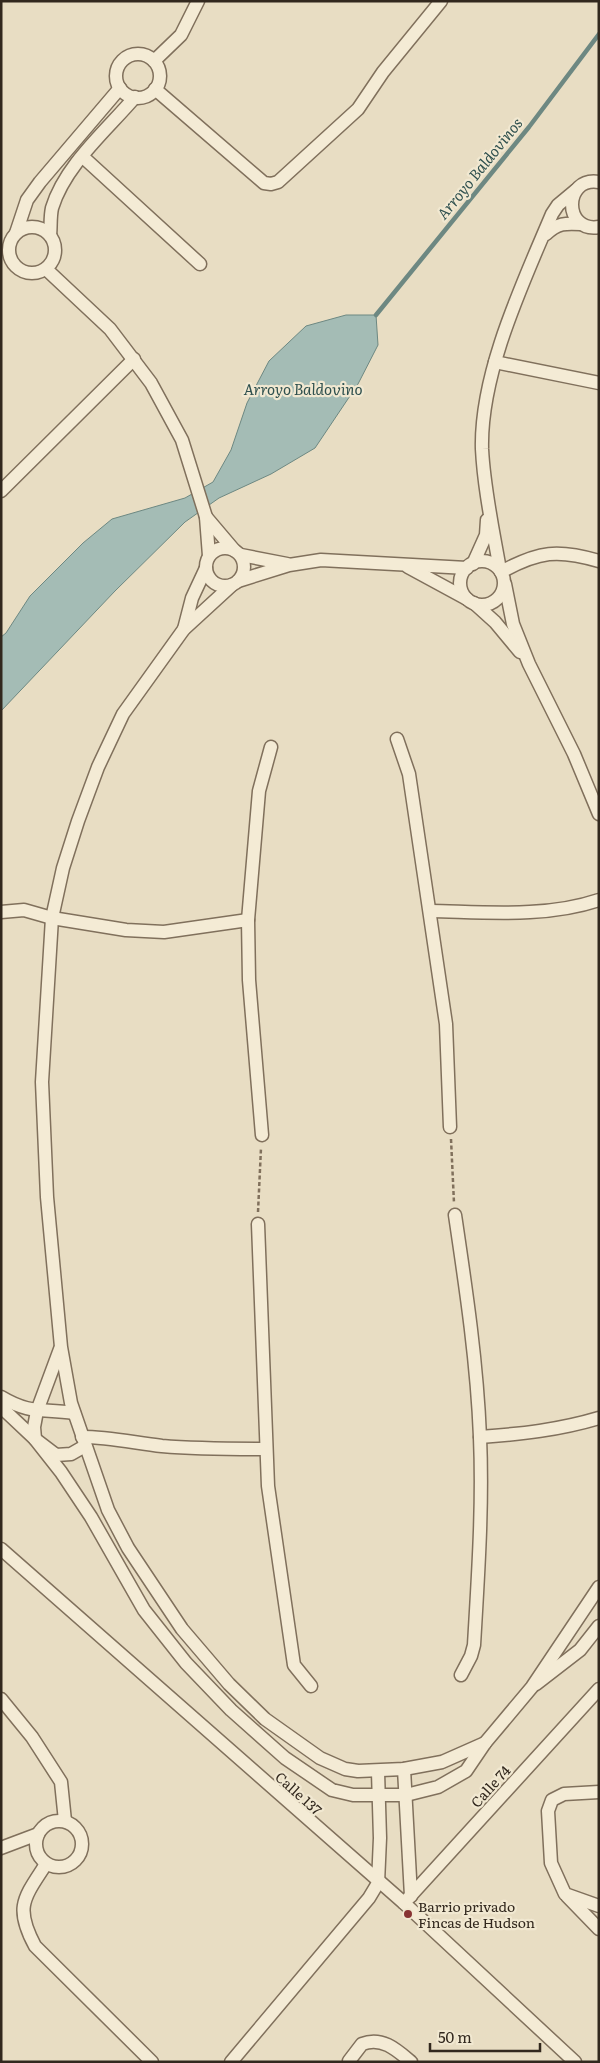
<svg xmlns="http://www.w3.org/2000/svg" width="600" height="2063" viewBox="0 0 600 2063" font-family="Literata,serif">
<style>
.water{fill:#a4bcb5;stroke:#6d8882}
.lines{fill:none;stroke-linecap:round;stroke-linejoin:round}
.stream{stroke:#6d8882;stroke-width:4.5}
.minor-casing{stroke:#80705c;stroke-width:15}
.path{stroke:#80705c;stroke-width:2.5;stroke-dasharray:4 2.5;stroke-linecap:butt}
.minor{stroke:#f4ebd5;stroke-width:12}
.poi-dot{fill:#833;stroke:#f1e8d1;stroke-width:2}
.labels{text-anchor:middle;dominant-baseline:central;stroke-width:4.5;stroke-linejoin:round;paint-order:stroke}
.street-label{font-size:14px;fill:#32281e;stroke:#f1e8d1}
.poi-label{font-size:14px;fill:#32281e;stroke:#f1e8d1;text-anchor:start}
.water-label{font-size:15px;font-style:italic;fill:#2f504e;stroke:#f1e8d1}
</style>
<rect width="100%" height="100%" fill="#e8ddc3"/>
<polygon class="water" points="346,315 376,315 378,345 358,384 315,448 271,474 219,498 185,522 115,591 1,711 1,637 6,633 30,596 83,543 112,519 185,498 213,482 231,450 247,403 269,361 306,326"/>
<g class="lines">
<polyline class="stream" points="376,315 529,127 599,34"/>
<g class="minor-casing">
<g id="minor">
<circle cx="138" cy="76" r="22"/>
<polyline points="154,61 181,35 198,1"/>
<polyline points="155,89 264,183 271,184 278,182 358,109 383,72 441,1"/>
<polyline points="83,157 200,264"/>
<path d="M599 182C563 176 563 233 599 227"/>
<circle cx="32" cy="250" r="23"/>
<polyline points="16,233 27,200 40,182 120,88"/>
<path d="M546 234C558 223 565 223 581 224"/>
<path d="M50 235C51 227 50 217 52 208 65 165 107 130 135 97"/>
<polyline points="46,269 110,329 151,383 182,440 206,517 209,556"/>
<polyline points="495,362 599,383"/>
<polyline points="1,491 134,359"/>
<polyline points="206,517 234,550"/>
<circle cx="225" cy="567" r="19"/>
<polyline points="241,555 287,564"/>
<circle cx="482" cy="583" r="22"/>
<polyline points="473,564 486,535 487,520"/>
<polyline points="408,567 467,599"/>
<path d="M500 570C493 530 484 489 482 449 480 373 523 283 552 214L558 205 576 190"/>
<path d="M501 572C539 551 558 549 599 561"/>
<polyline points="238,581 289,565 321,560 467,568"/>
<polyline points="505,584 513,624 529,664 574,754 599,814"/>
<polyline points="232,585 184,629 123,714 98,767 78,821 63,868 52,918 42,1082 47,1197 61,1347 71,1403 108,1510 128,1548 182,1629 229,1684 265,1719 320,1758 345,1769 358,1771 404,1769 442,1762 485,1743"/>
<polyline points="474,603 495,622 520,652"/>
<polyline points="184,629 192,598 206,568"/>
<polyline points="397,739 409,774 446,1024 450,1127"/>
<path d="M430 911C485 912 546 918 599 900"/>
<polyline points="1,912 24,910 52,918 126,930 164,932 248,920"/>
<polyline points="262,1135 249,980 248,920 259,791 271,747"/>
<path d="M455 1215C466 1289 477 1362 480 1437 483 1506 478 1576 474 1645L471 1656 461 1675"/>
<polyline points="258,1224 268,1486 294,1665 311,1686"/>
<polyline points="60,1349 37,1411 34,1427 35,1439 61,1472 91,1517 144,1610 186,1663 231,1710 285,1758 332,1790 353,1795 406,1795 438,1787 466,1771 485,1743 532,1687 599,1587"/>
<path d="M1 1397C31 1415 42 1408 74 1413"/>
<polyline points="1,1407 35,1439 56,1455 71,1454 85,1446"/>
<path d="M82 1437C109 1437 135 1443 162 1446 197 1449 231 1449 266 1449"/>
<path d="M480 1437C521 1434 559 1430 599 1418"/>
<polyline points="1,1549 404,1903 575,2062"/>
<polyline points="536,1684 580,1650 599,1626"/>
<polyline points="1,1699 32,1737 61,1782 65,1821"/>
<polyline points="404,1769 411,1896"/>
<polyline points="599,1792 564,1794 552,1800 548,1811 551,1863 565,1894 599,1906"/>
<circle cx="59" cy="1844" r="23"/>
<polyline points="1,1848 38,1834"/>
<path d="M46 1864C24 1898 14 1907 35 1946L152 2062"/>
<polyline points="567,1896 599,1929"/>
<polyline points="404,1903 599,1689"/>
<path d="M349 2061 362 2044C382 2036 397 2050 411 2062"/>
<polyline points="231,2062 369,1898 378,1883 380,1838 378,1772"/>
</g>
</g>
<g class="path">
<polyline points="451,1139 454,1203"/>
<polyline points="258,1212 261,1148"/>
</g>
<use href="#minor" class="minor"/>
</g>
<circle class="poi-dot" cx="408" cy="1914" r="5"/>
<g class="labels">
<g class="street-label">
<text transform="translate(490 1786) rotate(-48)">Calle 74</text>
<text transform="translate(299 1793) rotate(42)">Calle 137</text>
</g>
<g class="poi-label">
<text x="418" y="1906">Barrio privado<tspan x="418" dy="16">Fincas de Hudson</tspan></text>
</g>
<g class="water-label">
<text transform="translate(479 168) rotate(-51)">Arroyo Baldovinos</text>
<text x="303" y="388">Arroyo Baldovino</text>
</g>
</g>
<rect width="600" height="2063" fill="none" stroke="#32281e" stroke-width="5"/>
<path d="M430 2043v8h110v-8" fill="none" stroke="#32281e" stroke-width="2.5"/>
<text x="438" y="2043" font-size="15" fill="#32281e" stroke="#f1e8d1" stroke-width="4" paint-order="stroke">50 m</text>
</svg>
